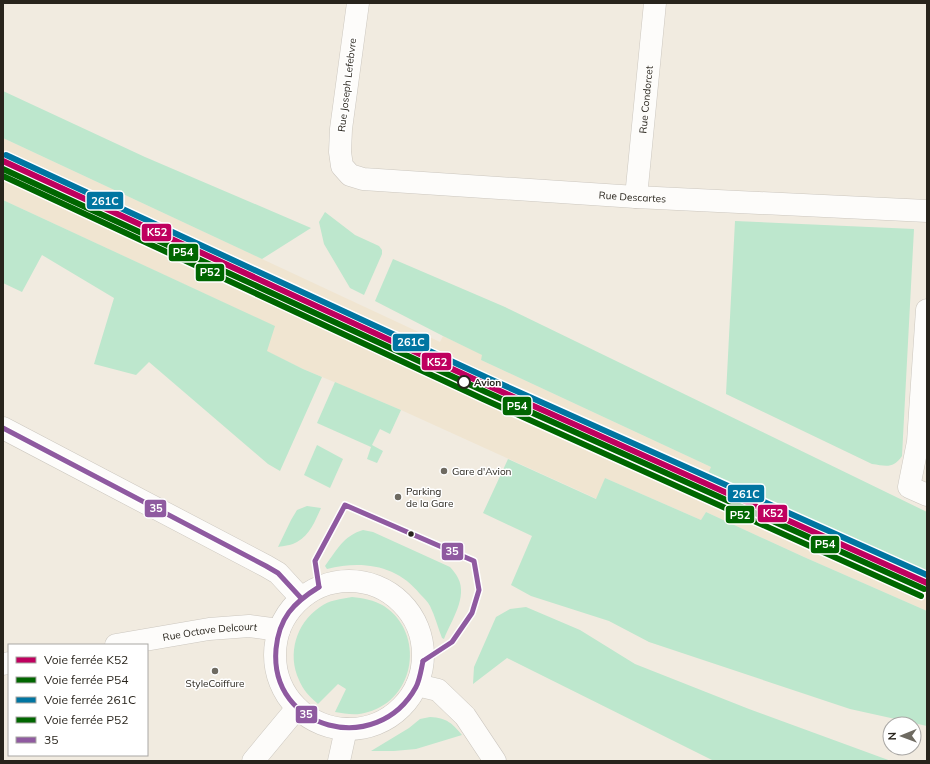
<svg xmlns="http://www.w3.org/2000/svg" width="930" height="764" viewBox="0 0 930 764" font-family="Mulish,sans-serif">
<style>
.built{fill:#f0e5d1}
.green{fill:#bde7cd}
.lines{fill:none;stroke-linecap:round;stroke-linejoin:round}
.minor-casing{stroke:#ccc7bf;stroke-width:23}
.minor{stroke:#fdfcfa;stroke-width:22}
.bus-1-casing{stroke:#fff;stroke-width:8}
.bus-1{stroke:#8f5aa0;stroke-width:5}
.rail-1-casing{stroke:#fff;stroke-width:9}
.rail-2-casing{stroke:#fff;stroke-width:9}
.rail-3-casing{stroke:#fff;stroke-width:9}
.rail-4-casing{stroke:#fff;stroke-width:9}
.rail-1{stroke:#bf005f;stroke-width:6}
.rail-2{stroke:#060;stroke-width:6}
.rail-3{stroke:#0075a1;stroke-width:6}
.rail-4{stroke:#060;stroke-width:6}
.stop-dot{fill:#fff;stroke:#28241c;stroke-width:2}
.poi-dot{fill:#6e6a61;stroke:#fff;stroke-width:1.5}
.bus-dot{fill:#28241c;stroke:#fff;stroke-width:1.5}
.labels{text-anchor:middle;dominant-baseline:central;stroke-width:3;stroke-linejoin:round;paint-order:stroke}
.street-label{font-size:10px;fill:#28241c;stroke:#fff}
.stop-label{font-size:10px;font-weight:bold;fill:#28241c;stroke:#fff;text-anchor:start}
.poi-label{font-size:10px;fill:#28241c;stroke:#fff;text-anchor:start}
.line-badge{stroke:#fff;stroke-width:1.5}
.badge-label{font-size:11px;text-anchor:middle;font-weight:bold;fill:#fff}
</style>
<rect width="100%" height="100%" fill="#f1ebe0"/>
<polygon class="built" points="3,138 440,342 443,336 483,355 481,360 711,467 708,476 927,572 927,611 804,557 706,512 701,520 605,478 597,499 401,410 303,369 266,351 274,326 3,200"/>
<g class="green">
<polygon points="3,91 145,157 311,228 262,259 3,138"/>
<polygon points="3,200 275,326 267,351 303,369 322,377 280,471 268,464 149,362 136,375 94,364 114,298 42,255 22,292 3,283"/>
<polygon points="325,212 355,235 379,246 382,250 382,254 364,295 350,288 324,244 319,222"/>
<path d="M735 221 914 229 902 456C893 469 886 466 872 464L726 394Z"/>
<polygon points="393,259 505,307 927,512 927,572 707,476 711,467 481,360 482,355 443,336 375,301"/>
<polygon points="335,382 401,410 390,434 380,429 372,445 383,451 377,463 367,459 371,447 317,423"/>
<polygon points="317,445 343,459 330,488 304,475"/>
<polygon points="508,459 596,499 605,478 701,520 706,512 804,557 927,611 927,726 850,709 649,642 609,621 531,596 511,585 532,536 483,513"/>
<path d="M307 506 321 508C315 521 310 535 297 542 292 545 284 546 278 547L291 520 297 510Z"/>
<path d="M363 530 373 532 450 567C453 570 456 574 458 578 468 597 451 621 444 639L442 638C438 628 435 616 430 606 428 602 424 598 420 594 397 565 362 560 327 569L325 566C337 550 343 536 363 530Z"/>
<path d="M352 597C363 598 374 600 384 606 425 633 416 699 368 712 357 716 346 714 335 712L346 689 338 684 318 704C310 697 303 690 299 680 287 654 296 623 320 607 329 600 341 599 352 597Z"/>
<polygon points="526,607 580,630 635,664 749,709 891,761 714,761 507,658 473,684 474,667 496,617 510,609"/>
<path d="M430 717C447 718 452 723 462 735L416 749 394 751H371L409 728 420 719Z"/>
</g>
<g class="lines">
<g class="minor-casing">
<g id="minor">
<path id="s1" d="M358 3 341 129 340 152 342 166 350 175 363 179 636 197 927 211"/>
<path id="s2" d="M636 197 655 3"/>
<polyline points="927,310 918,442 909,487 927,495"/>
<polyline points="3,428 266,566 278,573 301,598"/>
<circle cx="349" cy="655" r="74"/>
<path id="s3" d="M116 645 209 629 249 626 279 630"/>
<polyline points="3,664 9,663"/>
<polyline points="417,685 438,690 465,716 495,761"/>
<polyline points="253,761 297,708"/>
<polyline points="339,761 346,729"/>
</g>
</g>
<use href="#minor" class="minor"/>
<g class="bus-1-casing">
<g id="bus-1">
<polyline points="3,428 266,566 278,573 301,598"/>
<polyline points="319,587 315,561 345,505 474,561 479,590 472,613 452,642 423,661"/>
<path d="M319 587C293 603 279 618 276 649 269 730 377 758 416 687 420 679 421 670 423 661"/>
</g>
</g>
<use href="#bus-1" class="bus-1"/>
<g class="rail-1-casing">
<polyline id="rail-1" points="3,161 489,386 927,583"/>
</g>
<g class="rail-2-casing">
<polyline id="rail-2" points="3,169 486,392 924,589"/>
</g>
<g class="rail-3-casing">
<polyline id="rail-3" points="6,155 492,380 927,575"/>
</g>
<g class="rail-4-casing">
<polyline id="rail-4" points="3,176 483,399 921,596"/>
</g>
<use href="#rail-1" class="rail-1"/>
<use href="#rail-2" class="rail-2"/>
<use href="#rail-3" class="rail-3"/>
<use href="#rail-4" class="rail-4"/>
</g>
<circle class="stop-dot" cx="464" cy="382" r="6"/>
<g class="poi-dot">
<circle cx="444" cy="471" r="4"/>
<circle cx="398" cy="497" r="4"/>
<circle cx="215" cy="671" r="4"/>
</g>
<circle class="bus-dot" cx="411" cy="534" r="3.5"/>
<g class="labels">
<g class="street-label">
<text transform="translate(347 85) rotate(-83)">Rue Joseph Lefebvre</text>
<text stroke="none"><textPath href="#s2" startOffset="98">Rue Condorcet</textPath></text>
<text stroke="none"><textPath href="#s1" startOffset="460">Rue Descartes</textPath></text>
<text stroke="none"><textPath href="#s3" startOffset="95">Rue Octave Delcourt</textPath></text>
</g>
<g class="stop-label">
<text x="474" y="382">Avion</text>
</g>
<g class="poi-label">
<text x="452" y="471">Gare d'Avion</text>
<text x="406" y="491">Parking<tspan x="406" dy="12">de la Gare</tspan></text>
<text x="215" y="683" text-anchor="middle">StyleCoiffure</text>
</g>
</g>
<g class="line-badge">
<rect x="86" y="191" width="38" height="19" rx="4" fill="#0075a1"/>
<rect x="141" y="223" width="31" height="19" rx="4" fill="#bf005f"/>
<rect x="168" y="243" width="31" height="19" rx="4" fill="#060"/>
<rect x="195" y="263" width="30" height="19" rx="4" fill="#060"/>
<rect x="392" y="333" width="38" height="19" rx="4" fill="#0075a1"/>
<rect x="421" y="352" width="31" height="19" rx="4" fill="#bf005f"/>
<rect x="502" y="396" width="30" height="20" rx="4" fill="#060"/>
<rect x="727" y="484" width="38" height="19" rx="4" fill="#0075a1"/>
<rect x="144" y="499" width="23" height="19" rx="4" fill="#8f5aa0"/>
<rect x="757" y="504" width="31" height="19" rx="4" fill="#bf005f"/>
<rect x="725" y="505" width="30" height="19" rx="4" fill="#060"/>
<rect x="810" y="535" width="30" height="19" rx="4" fill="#060"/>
<rect x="441" y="542" width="23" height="19" rx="4" fill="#8f5aa0"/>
<rect x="295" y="705" width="23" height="19" rx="4" fill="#8f5aa0"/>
</g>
<g class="badge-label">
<text x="105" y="205">261C</text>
<text x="157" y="236">K52</text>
<text x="183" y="256">P54</text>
<text x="210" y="276">P52</text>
<text x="411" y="346">261C</text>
<text x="437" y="366">K52</text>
<text x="517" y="410">P54</text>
<text x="746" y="498">261C</text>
<text x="156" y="512">35</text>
<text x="773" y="517">K52</text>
<text x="740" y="519">P52</text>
<text x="825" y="548">P54</text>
<text x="452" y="555">35</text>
<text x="306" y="718">35</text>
</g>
<rect width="930" height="764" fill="none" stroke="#28241c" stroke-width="8"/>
<rect x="8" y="644" width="140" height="112" fill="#ffffff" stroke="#a9a7a4"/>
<rect x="16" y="657" width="20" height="6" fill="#bf005f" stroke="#a9a7a4"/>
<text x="44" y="664" font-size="12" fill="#28241c">Voie ferrée K52</text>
<rect x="16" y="677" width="20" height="6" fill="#006600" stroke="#a9a7a4"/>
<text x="44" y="684" font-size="12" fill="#28241c">Voie ferrée P54</text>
<rect x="16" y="697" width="20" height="6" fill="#0075a1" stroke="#a9a7a4"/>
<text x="44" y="704" font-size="12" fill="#28241c">Voie ferrée 261C</text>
<rect x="16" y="717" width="20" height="6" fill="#006600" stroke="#a9a7a4"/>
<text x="44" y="724" font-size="12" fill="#28241c">Voie ferrée P52</text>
<rect x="16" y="737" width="20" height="6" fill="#8f5aa0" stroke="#a9a7a4"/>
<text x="44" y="744" font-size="12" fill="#28241c">35</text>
<g transform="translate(902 736) rotate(269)"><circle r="19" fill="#ffffff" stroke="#a9a7a4"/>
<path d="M0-3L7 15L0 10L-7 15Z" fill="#6e6a61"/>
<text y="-6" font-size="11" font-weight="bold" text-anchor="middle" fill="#28241c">N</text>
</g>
</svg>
